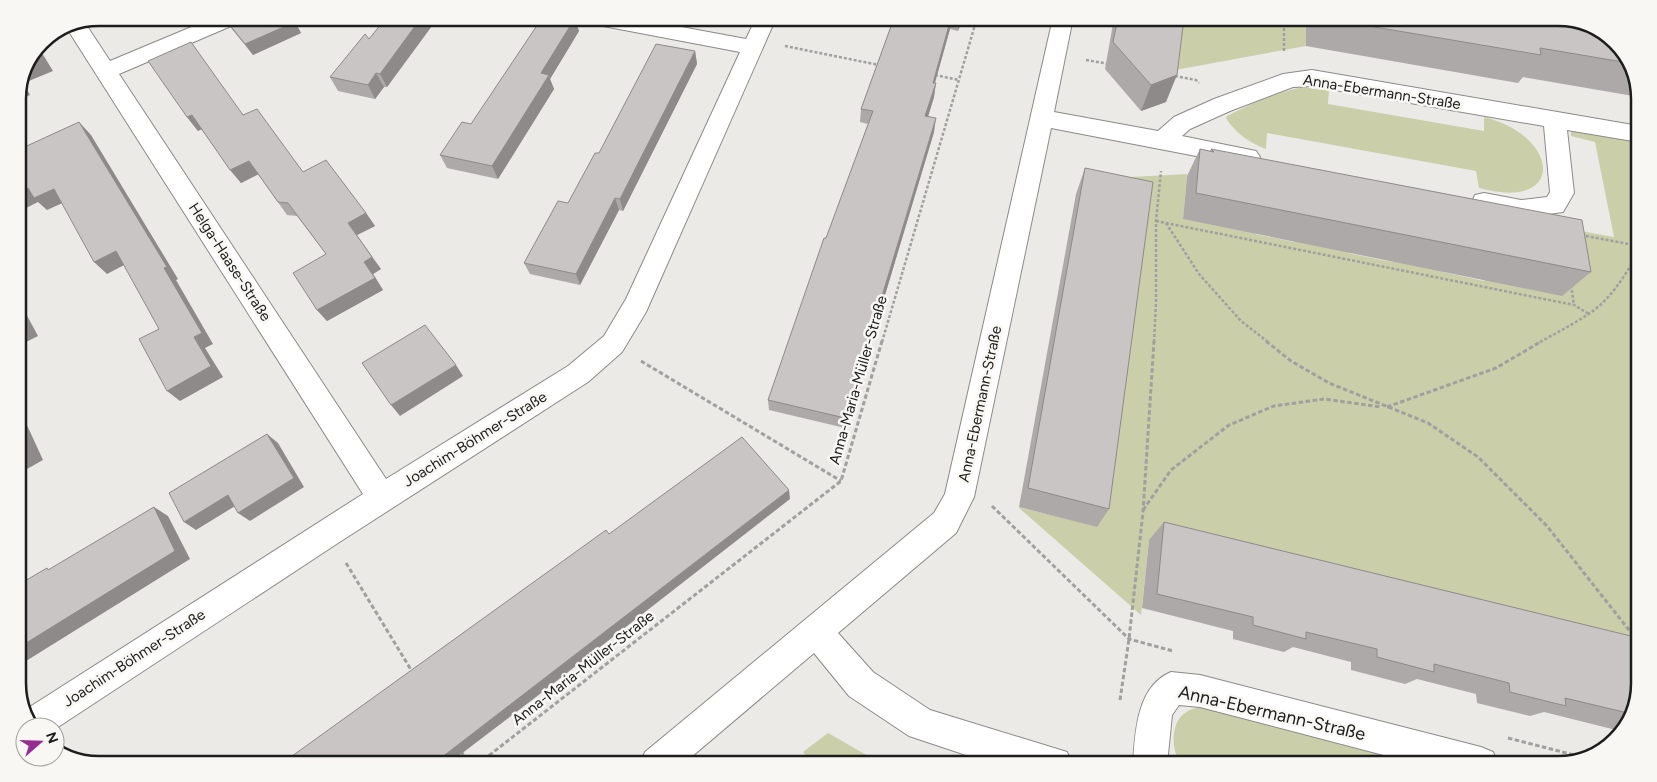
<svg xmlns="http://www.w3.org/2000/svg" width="1657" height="782" viewBox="0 0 1657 782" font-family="Figtree,sans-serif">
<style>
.green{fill:#cacfaa}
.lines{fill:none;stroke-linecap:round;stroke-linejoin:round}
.minor-casing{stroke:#8b8a88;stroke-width:2}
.path-far1{stroke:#a0a09e;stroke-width:2.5;stroke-dasharray:3 2;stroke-linecap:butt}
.path{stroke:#a0a09e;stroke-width:3;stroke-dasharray:4.5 2.5;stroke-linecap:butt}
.minor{fill:#fff;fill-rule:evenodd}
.wall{fill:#ada9a9}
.shaded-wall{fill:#8d8a89}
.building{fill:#c9c5c4;stroke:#8d8a89}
.labels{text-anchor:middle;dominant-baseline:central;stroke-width:5;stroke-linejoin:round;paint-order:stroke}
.street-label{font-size:15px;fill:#1d1d1c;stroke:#f8f7f4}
.near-street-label{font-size:18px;fill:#1d1d1c;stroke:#f8f7f4}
.rim{fill:none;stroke:#1d1d1c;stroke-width:2.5}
</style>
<rect width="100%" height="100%" fill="#ebeae7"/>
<g class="green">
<polygon points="1176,18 1306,18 1306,46 1170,71"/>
<path d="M1302 87 1329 90 1328 104 1484 131V117C1561 136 1566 212 1479 188L1476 171 1267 133 1266 149C1250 143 1235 133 1226 118L1227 116 1268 96Z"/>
<polygon points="1577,129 1639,140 1639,683 1149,540 1141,615 1018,507 1097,526 1141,208 1076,194 1112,178 1187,174 1183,219 1255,230 1255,234 1294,242 1294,238 1347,249 1348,253 1387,261 1442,268 1443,272 1484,281 1552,226 1614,237 1595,142 1571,136 1571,132"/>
<path d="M1196 708H1208L1416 764H1181C1171 751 1170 723 1185 713 1188 710 1193 709 1196 708Z"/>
<polygon points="828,733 882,764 812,764 803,752"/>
</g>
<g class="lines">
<g class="minor-casing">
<g id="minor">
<polygon points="213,18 241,18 238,23 119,74 386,479 568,366 604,336 626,299 740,52 598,25 591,23 588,18 633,18 746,39 756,18 776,18 646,312 622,352 588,382 338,543 55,729 55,727 31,727 25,710 363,494 68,30 85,23 110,61"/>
<polygon points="1053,18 1073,18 1054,112 1158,131 1174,117 1214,99 1283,74 1312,70 1639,126 1639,142 1567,130 1574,193 1563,212 1521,218 1475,209 1472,202 1475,195 1484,193 1521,200 1547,197 1550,192 1544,126 1312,86 1293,87 1230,111 1190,129 1182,136 1256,151 1260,157 1256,163 1248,166 1051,128 974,497 956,533 838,633 873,672 930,710 1067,752 1072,764 993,764 909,736 849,696 814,653 683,764 640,764 645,752 934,513 945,494"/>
<path d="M1171 672 1200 675 1481 747 1493 752 1498 764H1418L1200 707 1179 705 1172 715 1167 764H1133C1135 732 1137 686 1171 672Z"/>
</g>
</g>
<g class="path-far1">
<polyline points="1284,18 1284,52"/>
<polyline points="785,46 879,65"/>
<polyline points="1086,60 1109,64"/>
<polyline points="935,75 959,80"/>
<polyline points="1175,76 1196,80 1199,83"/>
<polyline points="1156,221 1574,305 1589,314"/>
<polyline points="1166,223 1199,274 1241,321 1268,342"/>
<polyline points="1581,235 1639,246"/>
<polyline points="1571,285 1574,305"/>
<polyline points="882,342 977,18"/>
<polyline points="1154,342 1156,303 1156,221 1161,171"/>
<path d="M1540 342C1556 333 1572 325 1587 315 1611 300 1625 275 1639 252"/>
</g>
<g class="path">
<polyline points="1266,341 1291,361 1329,383 1428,423 1478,457 1547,526 1636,639"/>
<polyline points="641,361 841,481"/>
<polyline points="1387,407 1496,368 1542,341"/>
<polyline points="992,506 1129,639 1173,651"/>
<polyline points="1143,510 1171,470 1229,425 1274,406 1324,399 1381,407"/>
<polyline points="346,563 413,673"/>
<polyline points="1120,700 1129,639 1143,512 1154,341"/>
<polyline points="1508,738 1582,757"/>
<polyline points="461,751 469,764"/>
<polyline points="478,764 841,481 882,341"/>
</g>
<use href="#minor" class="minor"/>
</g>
<g class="wall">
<polygon points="224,18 295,22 301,33 253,55 231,28"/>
<polygon points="386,18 436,18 437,19 387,87 384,87 375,99 338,91 330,77 369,39"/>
<polygon points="894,18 963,18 958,31 950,29 935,83 934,97 928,117 934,132 845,428 769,410 768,400 868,124 860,122 861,109"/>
<polygon points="1114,18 1184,18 1166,102 1141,111 1105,69"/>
<polygon points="1306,18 1558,18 1626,54 1639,94 1639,97 1523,77 1518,83 1306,46"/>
<polygon points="579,31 550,79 554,89 498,179 447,168 440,155"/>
<polygon points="695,51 697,64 623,211 619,210 580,285 530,274 524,263 568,203 599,153"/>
<polygon points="243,114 303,172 366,213 375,226 357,235 381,269 373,274 383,290 327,321 317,310 326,254 297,216 287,215 258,174 241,183 201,129 198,131 187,117"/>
<polygon points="1200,149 1210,151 1211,149 1591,272 1562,296 1183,219 1187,176"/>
<polygon points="1085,168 1109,509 1097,527 1019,507 1076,194"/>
<polygon points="1164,522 1640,683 1631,719 1620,731 1544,712 1530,716 1477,703 1476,694 1417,679 1405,684 1351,670 1351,662 1293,647 1284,652 1233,639 1233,631 1142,608 1149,540"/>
</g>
<g class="shaded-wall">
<polygon points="421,18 436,18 437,19 387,87 380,74"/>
<polygon points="575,18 579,31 550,79 554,89 498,179 492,166 541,73"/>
<polygon points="951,18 950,29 931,96 933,83"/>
<polygon points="960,18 963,18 958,31"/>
<polygon points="295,22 301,33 253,55 245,44"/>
<polygon points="39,48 53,71 24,83 30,95 18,100 18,94"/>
<polygon points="695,51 697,64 623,211 620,199"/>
<polygon points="376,73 384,87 375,99 368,85"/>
<polygon points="1177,75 1166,102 1141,111 1151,85"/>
<polygon points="936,83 934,97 924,129 925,116"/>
<polygon points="192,115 202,129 198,131 187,117"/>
<polygon points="936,118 934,132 845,428 845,418"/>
<polygon points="79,122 91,135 178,279 176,280 213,344 205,348 223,377 180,401 167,391 194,337 164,268"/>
<polygon points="249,161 259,174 241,183 230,170"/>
<polygon points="28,188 54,189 67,201 47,210 38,202 18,212 18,193"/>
<polygon points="615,198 619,210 580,285 576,274"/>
<polygon points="366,213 375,226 357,235 348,223"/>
<polygon points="116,251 128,263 107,274 94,262"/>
<polygon points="372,257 381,269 373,274 383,290 327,321 317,310 364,262"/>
<polygon points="18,299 38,336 18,346"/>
<polygon points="456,365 463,376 400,416 391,405"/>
<polygon points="18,418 26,423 43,460 18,474"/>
<polygon points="267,434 278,443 304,487 250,521 238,513"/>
<polygon points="789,490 790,499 536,697 448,764 433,764"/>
<polygon points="228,495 240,503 196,530 184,522"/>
<polygon points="154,507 168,516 190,559 18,666 18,648"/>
</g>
<g class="building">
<polygon points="224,18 291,18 295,22 245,44"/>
<polygon points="386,18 421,18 380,74 376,73 368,85 330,77 365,34 369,39"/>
<polygon points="542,18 575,18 541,73 549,75 492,166 440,155 462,122 471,124"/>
<polygon points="894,18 951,18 933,83 936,83 925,116 936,118 845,418 768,400 824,238 826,238 873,111 861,109"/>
<polygon points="1118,18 1184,18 1177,75 1151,85 1113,42"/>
<polygon points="1321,18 1558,18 1594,26 1626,54 1629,63 1540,48 1541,55"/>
<polygon points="191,42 243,115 257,109 303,172 326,160 366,213 348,223 372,257 364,262 375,278 317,310 293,273 326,254 288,203 278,202 249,161 230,170 192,115 187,117 148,61"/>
<polygon points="656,44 695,51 620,199 615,198 576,274 524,263 558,201 568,203 595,153 599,153"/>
<polygon points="37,51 41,58 32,62"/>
<polygon points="79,122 167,267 164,268 202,333 194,337 211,366 167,391 139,339 159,329 116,251 94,262 54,189 34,198 28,188 18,193 18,150"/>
<polygon points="1200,149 1214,152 1211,149 1582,220 1591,272 1196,193"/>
<polygon points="1085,168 1153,182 1109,509 1028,488"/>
<polygon points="18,316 22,324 18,326"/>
<polygon points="425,325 456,365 391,405 362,363"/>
<polygon points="18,431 26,450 18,455"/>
<polygon points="267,434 294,478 238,513 228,495 184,522 169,493"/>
<polygon points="742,437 789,490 433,764 281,764 606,530 609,534"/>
<polygon points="154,507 175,551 18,648 18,585 47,568 48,570"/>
<polygon points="1164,522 1639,638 1640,683 1632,714 1565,698 1566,706 1510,692 1509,683 1434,664 1434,672 1377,657 1377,649 1306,632 1306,639 1253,625 1253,617 1157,594"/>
</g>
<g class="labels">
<g class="street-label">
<text transform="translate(1382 92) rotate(9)">Anna-Ebermann-Straße</text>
<text transform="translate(230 262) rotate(57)">Helga-Haase-Straße</text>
<text transform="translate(858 380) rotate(-74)">Anna-Maria-Müller-Straße</text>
<text transform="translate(980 404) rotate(-78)">Anna-Ebermann-Straße</text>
<text transform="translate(475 439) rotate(-32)">Joachim-Böhmer-Straße</text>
<text transform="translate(134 658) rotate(-33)">Joachim-Böhmer-Straße</text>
<text transform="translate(583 668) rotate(-38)">Anna-Maria-Müller-Straße</text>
</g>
<g class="near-street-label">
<text transform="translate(1272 713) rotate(13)">Anna-Ebermann-Straße</text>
</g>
</g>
<path d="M0 0H1657V782H0ZM99 26H1558A73 73 0 0 1 1631 99V683A73 73 0 0 1 1558 756H99A73 73 0 0 1 26 683V99A73 73 0 0 1 99 26Z" fill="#f8f7f4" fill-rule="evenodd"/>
<path class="rim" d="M99 26H1558A73 73 0 0 1 1631 99V683A73 73 0 0 1 1558 756H99A73 73 0 0 1 26 683V99A73 73 0 0 1 99 26Z"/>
<g transform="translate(40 742) rotate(70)"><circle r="24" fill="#f8f7f4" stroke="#a0a09e"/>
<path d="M0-4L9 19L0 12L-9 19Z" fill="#962d91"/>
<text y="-8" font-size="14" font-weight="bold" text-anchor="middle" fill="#1d1d1c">N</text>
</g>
</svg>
